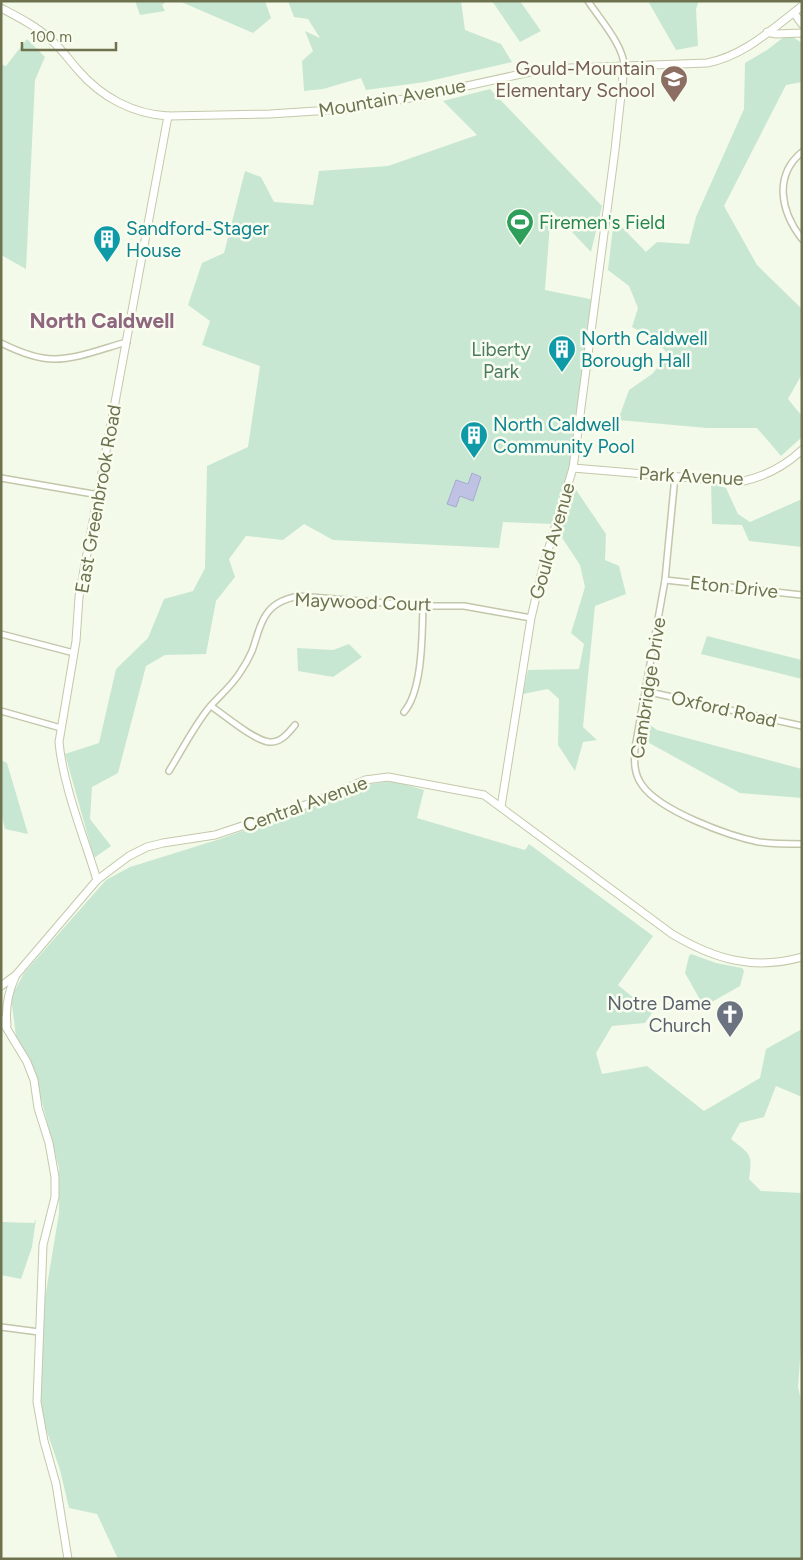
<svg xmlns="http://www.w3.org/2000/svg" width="803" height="1560" viewBox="0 0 803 1560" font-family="Figtree,sans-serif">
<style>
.green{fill:#c8e7d3}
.water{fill:#bfc2e2;stroke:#a6aad3}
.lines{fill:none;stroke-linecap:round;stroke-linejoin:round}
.street-casing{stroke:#c2c7aa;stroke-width:8}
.secondary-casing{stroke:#c3c9a9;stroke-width:9}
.street{stroke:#fff;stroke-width:5}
.secondary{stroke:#fff;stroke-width:7}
.labels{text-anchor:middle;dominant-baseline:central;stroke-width:5;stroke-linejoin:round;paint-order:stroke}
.education-label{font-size:19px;fill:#785e54;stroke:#f8fdef;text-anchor:end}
.street-label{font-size:19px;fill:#6f724f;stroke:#f8fdef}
.leisure-label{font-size:19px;fill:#27864d;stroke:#f8fdef;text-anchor:start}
.culture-label{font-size:19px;fill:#0d838f;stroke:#f8fdef;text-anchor:start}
.park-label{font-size:19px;fill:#4b7c62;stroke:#f8fdef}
.worship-label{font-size:19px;fill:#5b616d;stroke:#f8fdef;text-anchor:end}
.quarter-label{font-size:21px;font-weight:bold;fill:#8e667e;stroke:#f8fdef}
</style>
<rect width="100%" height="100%" fill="#f4fae9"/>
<g class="green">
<polygon points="135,1 167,1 162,5 165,11 140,15"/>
<polygon points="179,1 265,1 271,18 253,33"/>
<polygon points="288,1 461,1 465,30 501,44 512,62 425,82 366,90 361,78 323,89 304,91 302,61 313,51 305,31 320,38 308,19 294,17"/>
<polygon points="492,1 520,1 541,31 520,42"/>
<polygon points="648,1 699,1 696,9 698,46 676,50"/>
<polygon points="788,34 802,43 802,82 786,85 724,206 757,265 802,309 802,374 788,399 802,416 802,437 781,456 757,428 707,428 618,420 629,390 652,374 669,355 653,338 632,327 638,308 629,286 608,270 614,219 646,252 657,242 689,244 696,217 744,109 745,63 767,50"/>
<polygon points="27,39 45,57 35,80 26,269 1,255 1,64 6,66"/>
<polygon points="490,89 602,206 591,252 551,210 545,290 595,300 568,478 606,534 605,560 619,566 626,594 595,606 583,727 597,740 583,742 575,771 558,745 559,699 548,689 523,694 528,670 579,669 584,644 571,633 585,587 580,565 553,524 503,522 499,548 333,540 304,524 283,540 246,536 229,559 235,577 216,601 206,654 165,655 146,666 118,773 92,787 90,819 111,846 94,858 65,754 99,743 116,669 148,638 164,599 193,591 205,568 207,466 248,447 260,366 202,345 210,321 188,305 202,263 224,253 245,171 261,177 274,202 313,205 319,171 388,166 477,135 443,101"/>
<polygon points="711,483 726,488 738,514 750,522 802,499 802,547 749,541 742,525 712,524"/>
<polygon points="707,636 802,660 802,679 701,654"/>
<polygon points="349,644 362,657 333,677 298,671 297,648 333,650"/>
<polygon points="646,722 657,730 802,769 802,798 740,793 642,739"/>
<polygon points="1,760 7,763 28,834 5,829 1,812"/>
<path d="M393 781 424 790 417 818 525 850 529 844 653 936 618 985 652 1013 645 1023 612 1026 596 1053 602 1074 647 1066 704 1111 760 1078 766 1049 802 1029V1097L776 1086 764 1117 740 1123 731 1139C750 1155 753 1152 749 1179L761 1191 802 1193V1333L798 1387 802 1405V1559H118L97 1514 69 1508 60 1470 38 1405 43 1310 59 1213V1168L35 1075 16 1037 11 997 24 973 106 880 130 867 220 839 371 784Z"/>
<polygon points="691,954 716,963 742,968 744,971 740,986 710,1003 702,1003 685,973 689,956"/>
<polygon points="36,1219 32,1247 21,1279 1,1275 1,1222 34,1223"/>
</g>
<polygon class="water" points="472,473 481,477 473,501 460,496 456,507 447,504 456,480 468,484"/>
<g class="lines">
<g class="street-casing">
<g id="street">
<path d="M588 1C599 18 625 47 624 67"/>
<path d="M802 152C773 176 781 212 802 239"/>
<path d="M1 343C17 351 36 359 54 359 78 359 104 348 127 342"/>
<path d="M675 476 665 580 635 748C634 762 634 774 642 785 660 811 729 836 759 842 773 844 788 844 802 844"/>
<polyline points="1,478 99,495"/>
<polyline points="665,580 802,595"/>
<polyline points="1,634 74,653"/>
<polyline points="645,691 802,726"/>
<path d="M211 706C224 715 256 742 270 742 281 743 289 732 295 725"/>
<polyline points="1,711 61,728"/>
<path d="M404 712C423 690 422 634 423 606"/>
<path d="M169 771C182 750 193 728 208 709 219 696 232 686 241 671 245 665 249 658 252 651 257 638 259 623 268 612 276 602 286 599 298 596L423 606H464L531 618"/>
<polyline points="1,1327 39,1332"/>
</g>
</g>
<g class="secondary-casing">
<g id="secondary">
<path d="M1 8C18 17 36 26 50 39 61 48 69 60 78 70 101 97 133 114 168 116L270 114 347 109 421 96 544 69 707 63C744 56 772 29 802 6"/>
<polyline points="794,13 802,24"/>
<polyline points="767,32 776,34 802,33"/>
<path d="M573 468 740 482C764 477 784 467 802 450"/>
<polyline points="501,807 531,618 543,567 573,468 615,150 624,67"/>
<path d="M97 880C84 837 63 786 59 742L76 641 79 597 168 116"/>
<path d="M1 986 16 975 97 880 129 856 147 847 163 843 215 835 317 801 365 780 388 777 484 795 672 934C714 959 753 971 802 957"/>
<polyline points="1,1019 27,1062 34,1080 38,1108 49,1143 55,1177 55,1197 43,1245 37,1402 44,1441 56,1484 68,1559"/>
<path d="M7 1025C5 1008 8 993 15 977"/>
</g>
</g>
<use href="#street" class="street"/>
<use href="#secondary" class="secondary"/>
</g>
<defs>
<g id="school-pin" transform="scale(1.4375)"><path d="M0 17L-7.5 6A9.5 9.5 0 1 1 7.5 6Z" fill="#8d6e63" stroke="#f8fdef"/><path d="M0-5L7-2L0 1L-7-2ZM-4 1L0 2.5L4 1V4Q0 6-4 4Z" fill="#fff"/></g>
<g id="stadium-pin" transform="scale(1.4375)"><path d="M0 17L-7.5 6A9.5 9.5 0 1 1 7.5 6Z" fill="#2e9e5b" stroke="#f8fdef"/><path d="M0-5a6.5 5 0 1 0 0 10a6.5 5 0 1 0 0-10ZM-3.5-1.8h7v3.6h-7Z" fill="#fff"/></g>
<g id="building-pin" transform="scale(1.4375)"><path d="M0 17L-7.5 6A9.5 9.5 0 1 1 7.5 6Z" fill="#0f9aa8" stroke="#f8fdef"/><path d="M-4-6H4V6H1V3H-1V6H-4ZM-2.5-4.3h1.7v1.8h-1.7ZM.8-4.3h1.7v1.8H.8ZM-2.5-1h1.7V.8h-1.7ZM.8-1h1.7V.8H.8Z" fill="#fff"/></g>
<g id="church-pin" transform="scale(1.4375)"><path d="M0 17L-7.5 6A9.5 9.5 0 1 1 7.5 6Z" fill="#6b7280" stroke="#f8fdef"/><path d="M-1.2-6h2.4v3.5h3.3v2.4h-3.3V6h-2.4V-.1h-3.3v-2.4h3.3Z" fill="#fff"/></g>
</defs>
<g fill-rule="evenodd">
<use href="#school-pin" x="674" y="79"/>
<use href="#stadium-pin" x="520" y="222"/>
<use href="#building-pin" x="107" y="239"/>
<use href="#building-pin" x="562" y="349"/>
<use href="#building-pin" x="474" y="435"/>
<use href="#church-pin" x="730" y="1014"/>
</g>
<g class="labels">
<g class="education-label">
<text x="655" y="68">Gould-Mountain<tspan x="655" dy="22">Elementary School</tspan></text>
</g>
<g class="street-label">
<text transform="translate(392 98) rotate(-10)">Mountain Avenue</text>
<text transform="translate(691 476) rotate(3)">Park Avenue</text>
<text transform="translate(98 499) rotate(-80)">East Greenbrook Road</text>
<text transform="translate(552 541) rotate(-74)">Gould Avenue</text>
<text transform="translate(734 587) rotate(6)">Eton Drive</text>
<text transform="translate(363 602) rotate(2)">Maywood Court</text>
<text transform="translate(648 688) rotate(-81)">Cambridge Drive</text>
<text transform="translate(724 709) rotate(13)">Oxford Road</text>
<text transform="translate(305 804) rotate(-20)">Central Avenue</text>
</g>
<g class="leisure-label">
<text x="539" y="222">Firemen's Field</text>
</g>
<g class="culture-label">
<text x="126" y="228">Sandford-Stager<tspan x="126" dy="22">House</tspan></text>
<text x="581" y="338">North Caldwell<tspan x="581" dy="22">Borough Hall</tspan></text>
<text x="493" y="424">North Caldwell<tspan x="493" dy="22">Community Pool</tspan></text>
</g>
<g class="park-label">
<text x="501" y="349">Liberty<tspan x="501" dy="22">Park</tspan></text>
</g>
<g class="worship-label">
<text x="711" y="1003">Notre Dame<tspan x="711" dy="22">Church</tspan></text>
</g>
<g class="quarter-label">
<text x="102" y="320">North Caldwell</text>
</g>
</g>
<rect width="803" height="1560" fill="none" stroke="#6f724f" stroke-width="5"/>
<path d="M22 42v8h94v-8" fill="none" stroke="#6f724f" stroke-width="2.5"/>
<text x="30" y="42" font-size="15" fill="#6f724f" stroke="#f8fdef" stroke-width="4" paint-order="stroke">100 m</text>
</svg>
